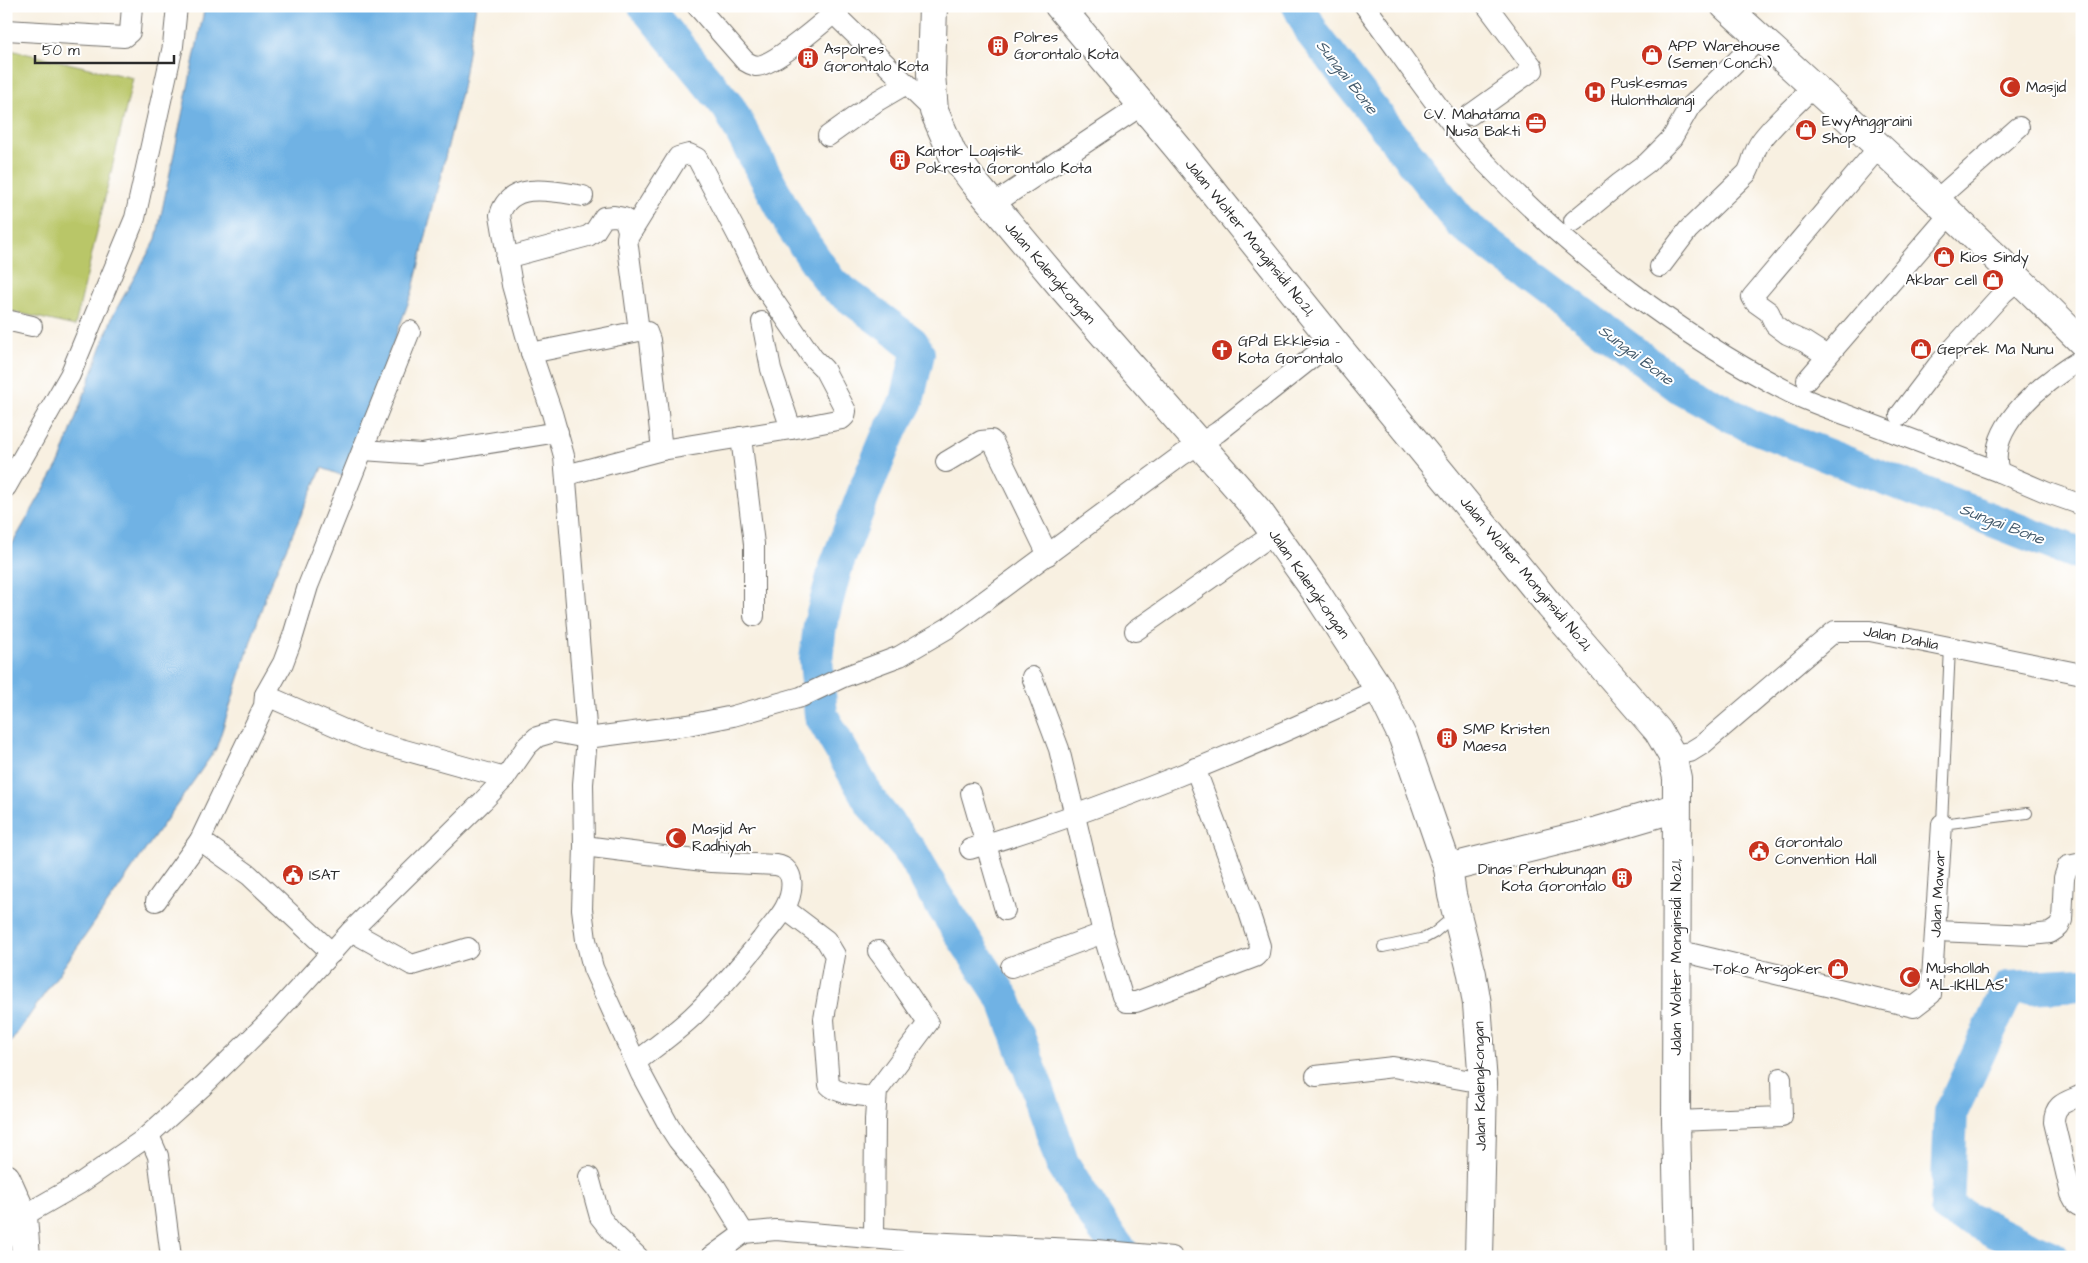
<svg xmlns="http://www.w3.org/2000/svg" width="2088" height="1263" viewBox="0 0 2088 1263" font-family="'Architects Daughter',sans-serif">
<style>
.green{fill:#b9c668;stroke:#72784a}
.water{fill:#70b2e4;stroke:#4e6e88}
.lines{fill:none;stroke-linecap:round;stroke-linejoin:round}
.river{stroke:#70b2e4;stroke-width:34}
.lane-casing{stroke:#73706b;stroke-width:12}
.street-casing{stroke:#73706b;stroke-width:22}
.secondary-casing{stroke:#73706b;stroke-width:30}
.highway-casing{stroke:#73706b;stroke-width:30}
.lane{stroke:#fff;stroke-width:10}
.street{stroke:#fff;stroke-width:20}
.secondary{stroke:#fff;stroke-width:28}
.highway{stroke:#fff;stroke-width:28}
.labels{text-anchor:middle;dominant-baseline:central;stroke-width:4;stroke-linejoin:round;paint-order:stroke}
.poi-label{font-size:15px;fill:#2b2b2b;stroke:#fff;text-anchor:start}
.street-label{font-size:15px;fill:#2b2b2b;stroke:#fff}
.water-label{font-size:16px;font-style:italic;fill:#435a6c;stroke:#fff}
</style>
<rect width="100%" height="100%" fill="#fff"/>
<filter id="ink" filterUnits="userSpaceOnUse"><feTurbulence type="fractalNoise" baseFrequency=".02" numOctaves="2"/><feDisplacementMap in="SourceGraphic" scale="10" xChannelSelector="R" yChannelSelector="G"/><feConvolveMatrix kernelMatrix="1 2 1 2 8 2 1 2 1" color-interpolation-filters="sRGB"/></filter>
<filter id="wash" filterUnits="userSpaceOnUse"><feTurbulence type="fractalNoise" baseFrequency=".0096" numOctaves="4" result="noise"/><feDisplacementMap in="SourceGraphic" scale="20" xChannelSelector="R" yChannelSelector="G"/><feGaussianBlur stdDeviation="1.12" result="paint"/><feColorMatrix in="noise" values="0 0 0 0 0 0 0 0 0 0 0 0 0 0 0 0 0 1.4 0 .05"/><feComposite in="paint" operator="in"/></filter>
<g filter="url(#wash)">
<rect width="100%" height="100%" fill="#f8f0e1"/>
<polygon class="green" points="6,49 133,78 75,326 6,310"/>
<polygon class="water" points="205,6 476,6 462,88 412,293 343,476 322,468 268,589 216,749 6,1049 6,555 60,461 113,315 156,239"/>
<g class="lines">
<g class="river">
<polyline points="645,6 729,108 792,226 831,283 912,343 918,353 907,401 889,433 866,488 836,566 820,625 816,660 821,715 872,804 914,856 934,893 1005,1001 1049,1121 1062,1163 1100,1224 1125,1257"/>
<polyline points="1299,6 1313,34 1461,223 1680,387 1749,425 2082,555"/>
<polyline points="2051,1257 2032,1249 1947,1208 1951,1112 2009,988 2082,984"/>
</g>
</g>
</g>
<g filter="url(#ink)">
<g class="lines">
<g class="lane-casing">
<g id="lane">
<polyline points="1950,647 1942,824 2027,813"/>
<polyline points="1383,947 1425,938 1434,933 1454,916"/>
</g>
</g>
<g class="street-casing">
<g id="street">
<path d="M697 6 745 61C748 63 752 65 756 66 774 66 818 26 833 14"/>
<polyline points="826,6 934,111"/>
<path d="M1365 6C1405 59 1440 115 1486 163 1569 251 1683 338 1791 393 1814 404 1839 412 1863 421 1908 438 1954 455 1999 472 1984 426 2048 379 2082 359"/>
<polyline points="6,30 124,37 130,32 132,6"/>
<polyline points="1470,115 1533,70 1532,66 1487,6"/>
<polyline points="828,136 877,101 906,84"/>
<path d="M583 196C557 192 510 179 500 215L512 285 529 346 552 413 564 456 587 738 583 784 584 846 582 909 586 940 593 968 641 1074 669 1126 678 1140 715 1186 744 1233"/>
<polyline points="1935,201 2019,127"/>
<polyline points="992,205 1142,105"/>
<polyline points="1574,221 1620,183 1647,163 1672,138 1689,108 1760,38"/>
<polyline points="627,239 678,157 689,154 697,158 739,238 758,278 813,358 824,369 846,411 845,416 842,419 791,429"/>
<polyline points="506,258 588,236 595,231 604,217 614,216 624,218 628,230 627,239 639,331"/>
<path d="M1660 267 1688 230 1747 173C1753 163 1753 151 1761 141 1775 122 1796 105 1813 87"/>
<polyline points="6,320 32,326"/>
<polyline points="531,353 639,331 647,332 650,340 662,450"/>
<polyline points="1827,356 1805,342 1787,334 1775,325 1769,312 1755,302 1752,297 1879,147"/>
<polyline points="1807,380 1950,214"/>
<polyline points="1900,415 1938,365 2003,293 2019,279"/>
<polyline points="741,437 754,544 754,616"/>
<polyline points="363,450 421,454 558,432"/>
<polyline points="946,462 981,441 991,440 993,442 1048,555"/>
<polyline points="1999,472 2048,493 2082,505"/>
<polyline points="566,475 662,450 791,429 771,369 762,322"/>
<polyline points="6,487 70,375 135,218 173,46 177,6"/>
<polyline points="1135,631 1275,533"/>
<polyline points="1032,677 1059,749 1103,933 1122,996 1126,1002 1136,1002 1255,957 1259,953 1260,946 1249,912 1195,768"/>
<polyline points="265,695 365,739 505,778"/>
<polyline points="1672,755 1690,752 1703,744 1835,631 1870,631 2082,674"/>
<polyline points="971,793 1005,910"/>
<polyline points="200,840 249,875 332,953"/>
<path d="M584 846 711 862 776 865C797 868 793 893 785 908 779 919 769 929 762 939 740 966 718 992 693 1016 675 1033 655 1047 636 1062"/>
<path d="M970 849C1111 807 1246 750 1379 689"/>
<polyline points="156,901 200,840 264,706 265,695 283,663 293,636 308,586 410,331"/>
<path d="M785 909 826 940 835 955 824 1019 829 1085C838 1095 863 1095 876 1098"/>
<polyline points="351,931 412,965 468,948"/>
<polyline points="1936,931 2031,935 2050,933 2059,927 2062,920 2064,878 2068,866 2082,863"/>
<polyline points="1676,950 1914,1007 1931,994 1942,824"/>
<polyline points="1011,967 1103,933"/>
<polyline points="1316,1076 1393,1067 1483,1083"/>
<path d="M2082 1095C2067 1102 2054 1103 2054 1122L2071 1194 2077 1205 2082 1207"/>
<polyline points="1676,1121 1782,1117 1781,1078"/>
<polyline points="144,1139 151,1140 158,1156 171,1257"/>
<polyline points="589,1177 600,1217 612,1232 638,1257"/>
<polyline points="23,1216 79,1184 144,1139 203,1086 269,1021 351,931 483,801 505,778 527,746 537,737 554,732 587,738 688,725 733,716 801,697 841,678 900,656 948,628 1182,455 1218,432 1333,341"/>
<path d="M874 1238 875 1120 877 1091 928 1023C911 999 896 974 878 951"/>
<polyline points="711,1257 744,1233 776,1230 905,1241 1096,1250 1172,1257"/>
</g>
</g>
<g class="secondary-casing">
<path id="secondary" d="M1725 6C1846 116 1967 226 2082 342"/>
</g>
<g class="highway-casing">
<g id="highway">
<polyline points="933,6 931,74 934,111 952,153 973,181 1063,288 1259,512 1316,592 1379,689 1403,738 1448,868 1452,895 1472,974 1477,1004 1483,1083 1479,1257"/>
<polyline points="1059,6 1178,148 1333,341 1550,606 1658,731 1672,755 1677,778 1676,1121 1679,1257"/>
<polyline points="1448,868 1598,831 1676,808"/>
<polyline points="6,1178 23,1216 26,1257"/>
</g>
</g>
<use href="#lane" class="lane"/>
<use href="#street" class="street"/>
<use href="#secondary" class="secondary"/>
<use href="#highway" class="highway"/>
</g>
</g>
<defs>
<g id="building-disc" transform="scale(1.125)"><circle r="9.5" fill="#c8321e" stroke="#fff"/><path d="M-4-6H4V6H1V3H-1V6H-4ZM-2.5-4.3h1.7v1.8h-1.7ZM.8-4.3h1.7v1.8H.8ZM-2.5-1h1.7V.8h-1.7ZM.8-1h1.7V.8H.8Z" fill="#fff"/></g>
<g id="shop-disc" transform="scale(1.125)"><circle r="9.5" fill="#c8321e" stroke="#fff"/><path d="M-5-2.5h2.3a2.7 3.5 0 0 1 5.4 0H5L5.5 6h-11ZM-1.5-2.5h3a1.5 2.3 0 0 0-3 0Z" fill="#fff"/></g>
<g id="mosque-disc" transform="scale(1.125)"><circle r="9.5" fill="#c8321e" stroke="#fff"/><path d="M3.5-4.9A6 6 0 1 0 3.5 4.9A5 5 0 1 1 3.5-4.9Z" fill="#fff"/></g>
<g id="hospital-disc" transform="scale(1.125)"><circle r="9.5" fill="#c8321e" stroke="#fff"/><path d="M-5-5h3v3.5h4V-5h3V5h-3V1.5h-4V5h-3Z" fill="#fff"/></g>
<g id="office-disc" transform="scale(1.125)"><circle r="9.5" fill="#c8321e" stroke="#fff"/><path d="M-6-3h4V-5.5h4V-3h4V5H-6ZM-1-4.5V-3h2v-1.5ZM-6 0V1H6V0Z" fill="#fff"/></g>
<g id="church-disc" transform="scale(1.125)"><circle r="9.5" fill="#c8321e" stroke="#fff"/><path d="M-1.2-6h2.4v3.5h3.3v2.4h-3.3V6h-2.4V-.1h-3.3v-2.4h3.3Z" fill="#fff"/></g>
<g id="civic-disc" transform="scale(1.125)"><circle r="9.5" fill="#c8321e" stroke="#fff"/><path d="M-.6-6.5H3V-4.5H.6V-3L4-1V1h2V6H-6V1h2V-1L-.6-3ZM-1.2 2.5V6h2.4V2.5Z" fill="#fff"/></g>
</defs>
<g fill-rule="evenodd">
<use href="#building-disc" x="998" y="46"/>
<use href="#shop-disc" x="1652" y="55"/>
<use href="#building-disc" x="808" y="58"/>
<use href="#mosque-disc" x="2010" y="87"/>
<use href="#hospital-disc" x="1595" y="92"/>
<use href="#office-disc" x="1536" y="123"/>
<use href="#shop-disc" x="1806" y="130"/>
<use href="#building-disc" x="900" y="160"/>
<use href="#shop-disc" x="1944" y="257"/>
<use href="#shop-disc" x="1993" y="280"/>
<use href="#shop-disc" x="1921" y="349"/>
<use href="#church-disc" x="1222" y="350"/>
<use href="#building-disc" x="1447" y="738"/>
<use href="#mosque-disc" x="676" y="838"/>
<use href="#civic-disc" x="1759" y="851"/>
<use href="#civic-disc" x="293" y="875"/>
<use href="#building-disc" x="1622" y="878"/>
<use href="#shop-disc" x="1838" y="969"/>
<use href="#mosque-disc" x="1910" y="977"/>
</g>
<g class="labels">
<g class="poi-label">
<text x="1014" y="37">Polres<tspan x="1014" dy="17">Gorontalo Kota</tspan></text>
<text x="1668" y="46">APP Warehouse<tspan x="1668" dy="17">(Semen Conch)</tspan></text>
<text x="824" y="49">Aspolres<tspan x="824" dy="17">Gorontalo Kota</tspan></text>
<text x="1611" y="83">Puskesmas<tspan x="1611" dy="17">Hulonthalangi</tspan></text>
<text x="2026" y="87">Masjid</text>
<text x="1520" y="114" text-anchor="end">CV. Mahatama<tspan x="1520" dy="17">Nusa Bakti</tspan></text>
<text x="1822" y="121">EwyAnggraini<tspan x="1822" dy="17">Shop</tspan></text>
<text x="916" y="151">Kantor Logistik<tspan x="916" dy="17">Pokresta Gorontalo Kota</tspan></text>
<text x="1960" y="257">Kios Sindy</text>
<text x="1977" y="280" text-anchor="end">Akbar cell</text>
<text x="1238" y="341">GPdI Ekklesia -<tspan x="1238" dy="17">Kota Gorontalo</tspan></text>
<text x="1937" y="349">Geprek Ma Nunu</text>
<text x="1463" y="729">SMP Kristen<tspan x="1463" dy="17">Maesa</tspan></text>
<text x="692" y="829">Masjid Ar<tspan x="692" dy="17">Radhiyah</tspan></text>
<text x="1775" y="842">Gorontalo<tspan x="1775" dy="17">Convention Hall</tspan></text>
<text x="1606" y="869" text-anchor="end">Dinas Perhubungan<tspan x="1606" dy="17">Kota Gorontalo</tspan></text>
<text x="309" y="875">ISAT</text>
<text x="1926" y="968">Mushollah<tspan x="1926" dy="17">"AL-IKHLAS"</tspan></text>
<text x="1822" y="969" text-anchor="end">Toko Arsgoker</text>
</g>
<g class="street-label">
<text transform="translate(1250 238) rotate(51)">Jalan Wolter Monginsidi No.21,</text>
<text transform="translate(1050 273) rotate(49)">Jalan Kalengkongan</text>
<text transform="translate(1526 574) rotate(50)">Jalan Wolter Monginsidi No.21,</text>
<text transform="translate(1309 584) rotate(55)">Jalan Kalengkongan</text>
<text transform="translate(1901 638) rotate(11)">Jalan Dahlia</text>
<text transform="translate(1938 894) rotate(-87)">Jalan Mawar</text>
<text transform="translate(1676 957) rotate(-90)">Jalan Wolter Monginsidi No.21,</text>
<text transform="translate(1480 1086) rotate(-91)">Jalan Kalengkongan</text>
</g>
<g class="water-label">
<text transform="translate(1347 77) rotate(52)">Sungai Bone</text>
<text transform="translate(1636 355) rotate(37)">Sungai Bone</text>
<text transform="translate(2002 524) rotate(21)">Sungai Bone</text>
</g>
</g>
<rect width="2088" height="1263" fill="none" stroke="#fff" stroke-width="25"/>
<path d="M35 55v8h139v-8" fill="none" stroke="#2b2b2b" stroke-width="2.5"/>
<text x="42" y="55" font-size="15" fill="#2b2b2b" stroke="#ffffff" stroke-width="4" paint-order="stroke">50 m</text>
</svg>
